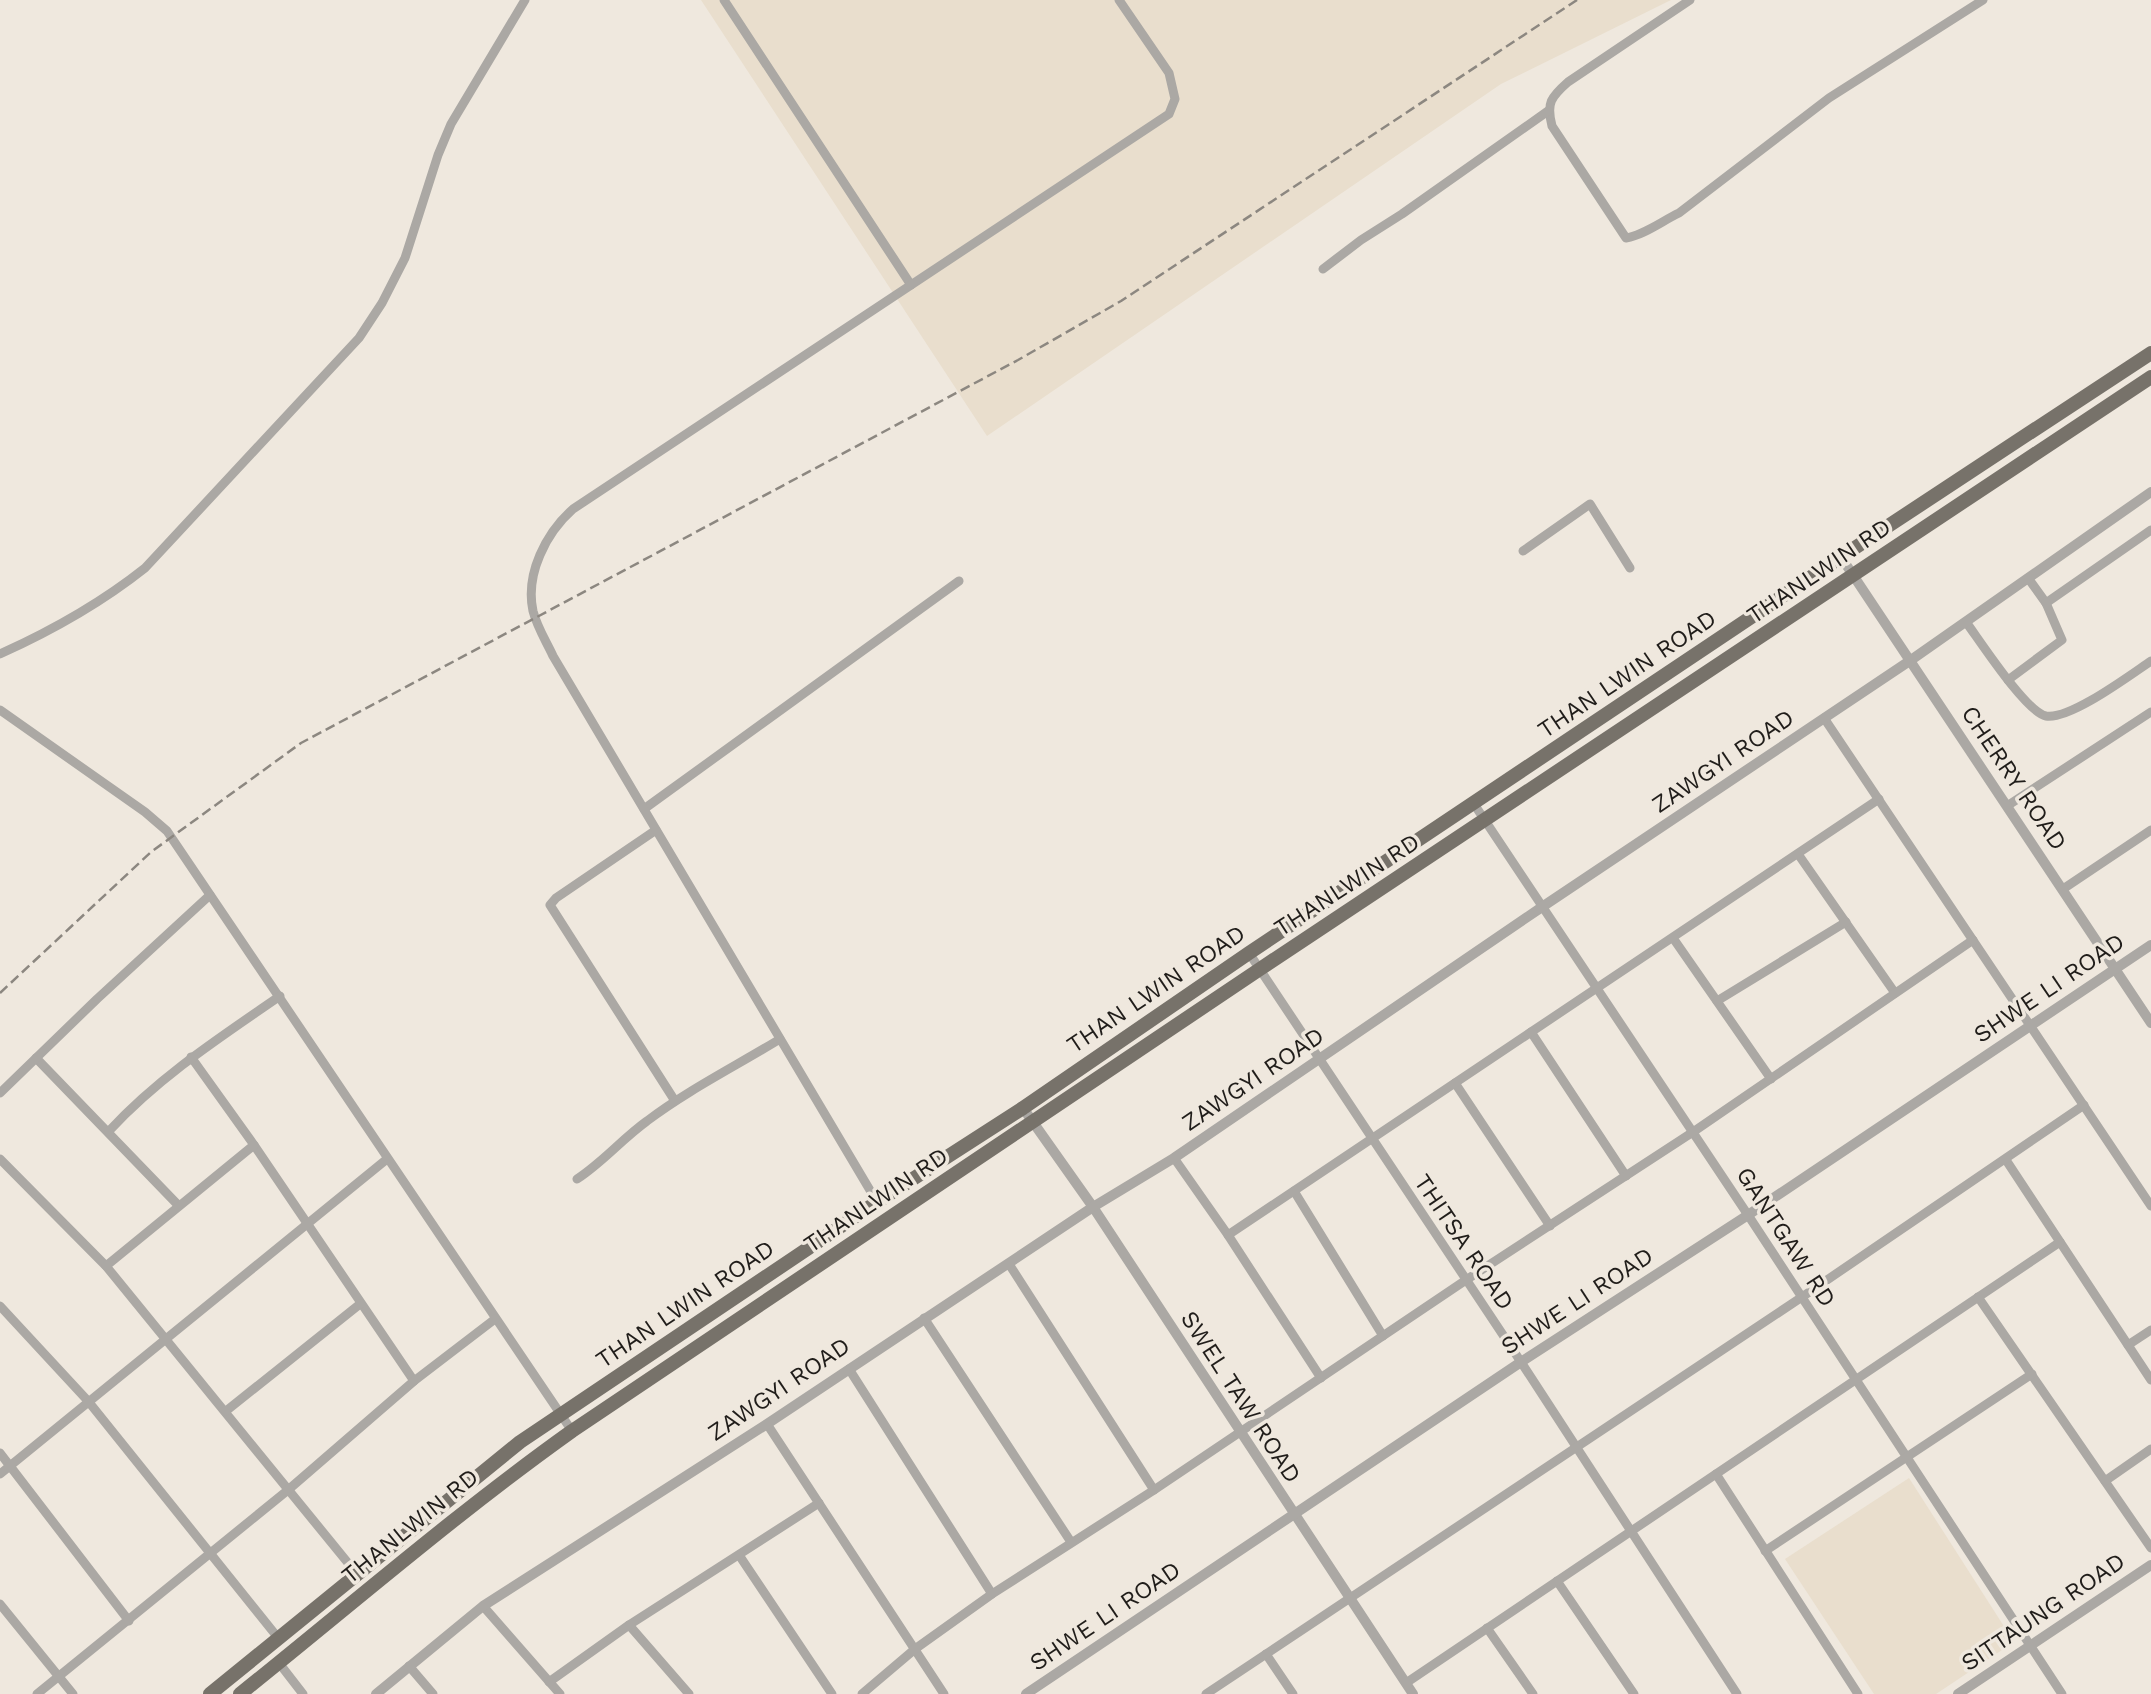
<svg xmlns="http://www.w3.org/2000/svg" width="2151" height="1694" viewBox="0 0 2151 1694" font-family="'Work Sans',sans-serif">
<style>
.built{fill:#e9decd}
.lines{fill:none;stroke-linecap:round;stroke-linejoin:round}
.minor{stroke:#aba8a4;stroke-width:9}
.tertiary{stroke:#aba8a4;stroke-width:10}
.primary{stroke:#77726a;stroke-width:14}
.rail{stroke:#8c8780;stroke-width:2.5;stroke-dasharray:10 5;stroke-linecap:butt}
.labels{text-anchor:middle;dominant-baseline:central;stroke-width:7;stroke-linejoin:round;paint-order:stroke}
.street-label{font-size:24px;fill:#201d1a;stroke:#efe8de}
</style>
<rect width="100%" height="100%" fill="#efe8de"/>
<g class="built">
<polygon points="701,0 1671,0 1501,84 987,436"/>
<polygon points="1909,1478 2014,1642 1936,1694 1874,1694 1785,1559"/>
</g>
<g class="lines">
<g class="minor">
<polyline points="724,0 911,285"/>
<path d="M1690 0 1568 82C1551 97 1546 103 1552 126L1626 238C1644 235 1662 221 1679 213L1829 98 1983 0"/>
<polyline points="1323,269 1361,240 1402,214 1548,111"/>
<polyline points="1523,551 1590,504 1630,568"/>
<polyline points="2028,578 2046,603 2151,530"/>
<path d="M1966 622C1980 641 2026 712 2046 716 2070 720 2130 675 2151 661"/>
<path d="M0 654C51 631 101 603 145 568L359 338 382 303 405 258 438 155 451 124 525 0"/>
<polyline points="2008,680 2062,640 2046,603"/>
<polyline points="0,710 145,812 167,831 572,1431"/>
<polyline points="1824,718 2151,1206"/>
<polyline points="1474,804 1748,1215 2062,1694"/>
<polyline points="2007,806 2151,712"/>
<polyline points="644,809 959,581"/>
<polyline points="656,830 556,898 550,905 675,1101"/>
<polyline points="1798,854 1895,993"/>
<polyline points="2063,889 2151,830"/>
<polyline points="1673,938 1771,1079"/>
<polyline points="1249,953 1521,1362 1737,1694"/>
<polyline points="1717,1001 1846,922"/>
<polyline points="1531,1032 1626,1176"/>
<polyline points="191,1057 254,1145 414,1381"/>
<polyline points="36,1058 178,1205"/>
<polyline points="1455,1083 1550,1226"/>
<polyline points="0,1093 97,999 210,895"/>
<path d="M109 1131C159 1077 219 1038 280 996"/>
<polyline points="1174,1158 1228,1235 1321,1378"/>
<polyline points="0,1159 106,1266 357,1574"/>
<polyline points="2006,1160 2151,1380"/>
<path d="M577 1179C603 1162 622 1139 647 1121 688 1090 736 1066 780 1039"/>
<polyline points="1294,1191 1383,1336"/>
<path d="M877 1202 553 656C546 641 537 627 533 611 525 574 546 533 573 509L1169 114 1175 99 1169 73 1119 0"/>
<polyline points="1228,1235 1879,799"/>
<polyline points="1009,1264 1154,1490"/>
<polyline points="106,1266 254,1145"/>
<polyline points="1978,1297 2151,1548"/>
<polyline points="0,1306 88,1401 279,1639"/>
<polyline points="924,1318 1071,1542"/>
<polyline points="2128,1345 2151,1330"/>
<polyline points="849,1369 992,1594"/>
<polyline points="226,1411 360,1304"/>
<polyline points="767,1424 944,1694"/>
<polyline points="0,1453 129,1621"/>
<polyline points="0,1474 387,1159"/>
<polyline points="1716,1474 1858,1694"/>
<polyline points="2105,1481 2151,1449"/>
<polyline points="1765,1551 2032,1374"/>
<polyline points="739,1555 832,1694"/>
<polyline points="1557,1581 1634,1694"/>
<polyline points="0,1604 73,1694"/>
<polyline points="483,1606 560,1694"/>
<polyline points="629,1625 689,1694"/>
<polyline points="1487,1628 1533,1694"/>
<polyline points="1266,1654 1293,1694"/>
<polyline points="279,1663 303,1694"/>
<polyline points="409,1666 433,1694"/>
<polyline points="549,1682 629,1625 819,1503"/>
<polyline points="1406,1683 2060,1242"/>
<polyline points="37,1694 288,1490 414,1381 495,1319"/>
<polyline points="862,1694 915,1649 992,1594 1154,1490 1466,1280 1693,1132 1973,940"/>
<polyline points="1206,1694 1802,1297 2084,1105"/>
</g>
<g class="tertiary">
<polyline points="1841,557 2151,1023"/>
<polyline points="1023,1108 1093,1207 1413,1694"/>
<polyline points="376,1694 483,1606 767,1424 1093,1207 1174,1158 1542,907 1911,660 2151,492"/>
<polyline points="1026,1694 1521,1362 1748,1215 2151,945"/>
<polyline points="1958,1694 2151,1565"/>
</g>
<g class="primary">
<polyline points="210,1694 520,1442 877,1202 1023,1108 1249,953 1841,557 2151,353"/>
<path d="M240 1694C351 1605 457 1513 572 1431L1260 969 2151 377"/>
</g>
<polyline class="rail" points="0,993 151,852 301,743 1018,360 1121,301 1577,0"/>
</g>
<g class="labels">
<g class="street-label">
<text transform="translate(1819 571) rotate(-34)">THANLWIN RD</text>
<text transform="translate(1627 674) rotate(-34)">THAN LWIN ROAD</text>
<text transform="translate(1723 761) rotate(-34)">ZAWGYI ROAD</text>
<text transform="translate(2014 778) rotate(56)">CHERRY ROAD</text>
<text transform="translate(1347 885) rotate(-33)">THANLWIN RD</text>
<text transform="translate(2049 988) rotate(-34)">SHWE LI ROAD</text>
<text transform="translate(1156 989) rotate(-34)">THAN LWIN ROAD</text>
<text transform="translate(1253 1079) rotate(-34)">ZAWGYI ROAD</text>
<text transform="translate(876 1200) rotate(-34)">THANLWIN RD</text>
<text transform="translate(1786 1237) rotate(57)">GANTGAW RD</text>
<text transform="translate(1464 1242) rotate(56)">THITSA ROAD</text>
<text transform="translate(1577 1301) rotate(-33)">SHWE LI ROAD</text>
<text transform="translate(685 1304) rotate(-34)">THAN LWIN ROAD</text>
<text transform="translate(779 1389) rotate(-34)">ZAWGYI ROAD</text>
<text transform="translate(1241 1397) rotate(57)">SWEL TAW ROAD</text>
<text transform="translate(410 1526) rotate(-39)">THANLWIN RD</text>
<text transform="translate(2043 1612) rotate(-34)">SITTAUNG ROAD</text>
<text transform="translate(1105 1616) rotate(-34)">SHWE LI ROAD</text>
</g>
</g>
</svg>
